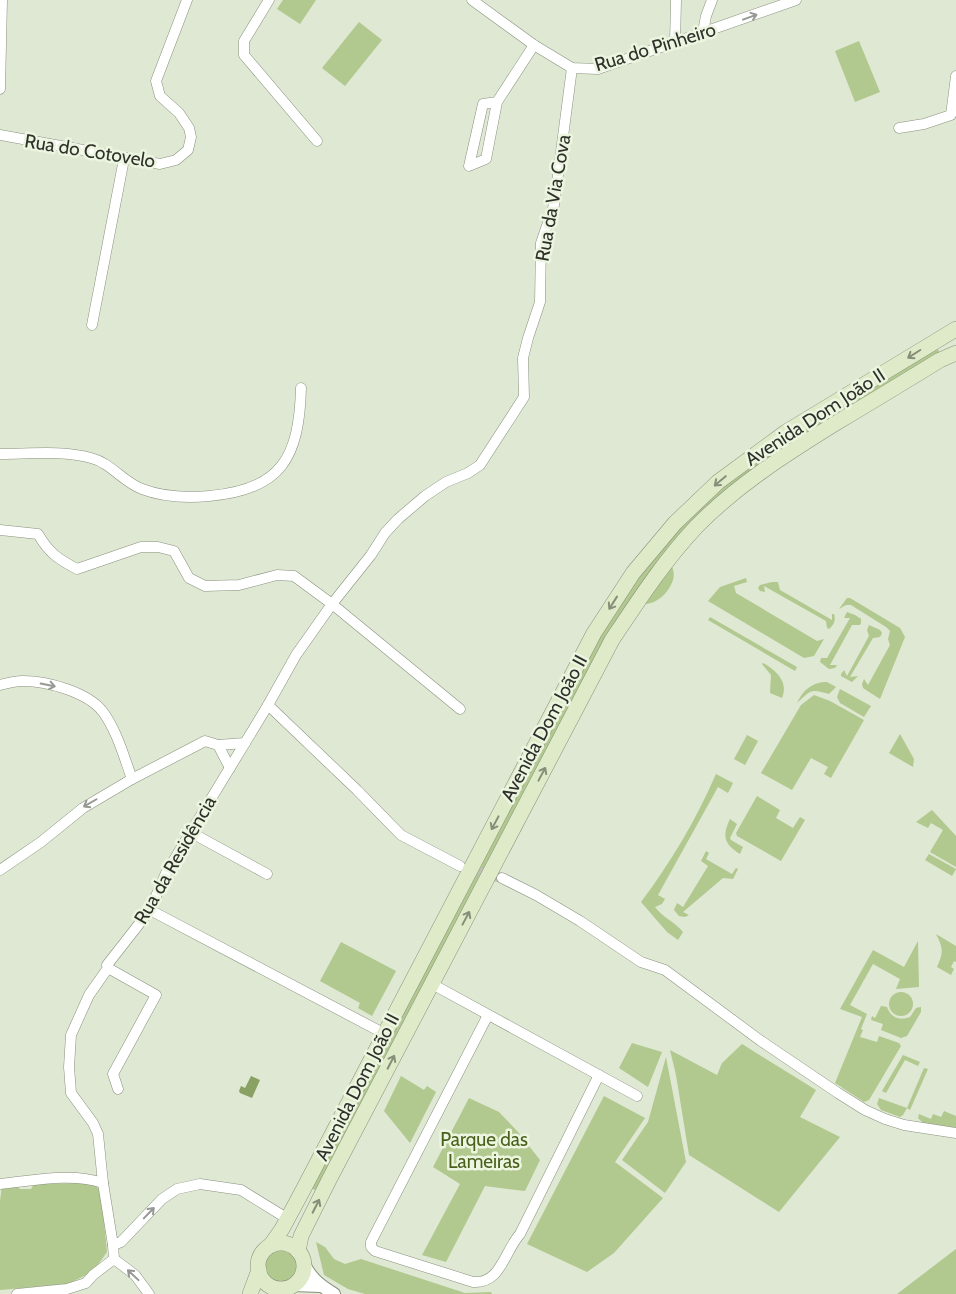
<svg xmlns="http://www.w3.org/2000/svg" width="956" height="1294" viewBox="0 0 956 1294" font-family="Cabin,sans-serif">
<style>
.green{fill:#b1c88e}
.water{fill:#89a162}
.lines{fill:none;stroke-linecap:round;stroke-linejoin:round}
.minor-tunnel{stroke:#bcc3b1;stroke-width:10;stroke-dasharray:10 5;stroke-linecap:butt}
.minor-casing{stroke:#89917e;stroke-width:11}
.tertiary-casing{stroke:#89917e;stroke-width:14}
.secondary-casing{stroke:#89917e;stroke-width:16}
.minor{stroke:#fff;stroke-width:10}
.tertiary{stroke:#fff;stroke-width:12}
.secondary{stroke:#deeac8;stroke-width:15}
.oneway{stroke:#969894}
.oneway2{stroke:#868e79}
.labels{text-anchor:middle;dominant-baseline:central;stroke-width:5;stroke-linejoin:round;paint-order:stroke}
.street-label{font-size:19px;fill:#2e312a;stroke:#ecf5e0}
.park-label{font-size:19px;fill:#4a601b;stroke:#ecf5e0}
</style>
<rect width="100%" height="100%" fill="#dfe8d3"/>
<g class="green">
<polygon points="283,0 316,0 300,24 277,9"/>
<polygon points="359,22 382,40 345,86 322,68"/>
<polygon points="859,41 880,92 855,102 835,51"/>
<polygon points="937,347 940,354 779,452 667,552 318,1191 310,1188 603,630 639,575 686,519 753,461"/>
<path d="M672 567C680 582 659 606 643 604Z"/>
<polygon points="746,578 747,582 734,586 736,593 817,641 824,639 814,656 804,658 708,601 720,587"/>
<path d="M772 582H778L780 590 832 620V614H834C836 620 834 625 829 629L827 628 826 621 764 586 765 592 760 591 758 588 760 585Z"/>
<polygon points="847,598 850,598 900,628 905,637 880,699 863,688 862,684 864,679 868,685 890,645 888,639 890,631 886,627 851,605 846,605 839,609"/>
<polygon points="847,612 855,615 861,619 861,623 860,625 852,625 830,665 837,665 835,668 829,669 820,662 821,658 827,658 850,618 844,618"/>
<polygon points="710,617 797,667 795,671 708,620"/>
<polygon points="869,625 880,630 882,633 880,637 873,638 850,677 858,676 852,682 841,676 841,674 844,670 847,676 869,636 867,630"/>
<path d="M763 663C776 670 789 682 782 698L770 693 771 675 762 664Z"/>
<path d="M827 682 836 687 829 694C810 689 812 689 797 703 802 691 813 681 827 682Z"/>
<polygon points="840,689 871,706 864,717 840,703 837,697"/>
<polygon points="814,695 830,701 864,720 831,778 824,774 828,767 811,758 792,790 761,773 801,705"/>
<polygon points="900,734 914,759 913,767 889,753"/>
<polygon points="747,735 758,741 745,765 734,759"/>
<path d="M716 774 733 783 728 793 718 787 658 895 665 899 662 904 655 907C662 917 675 922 683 932L678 940 667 932 641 902C671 862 696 820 716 774Z"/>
<polygon points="757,796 780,810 776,818 793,828 800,817 805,820 781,861 737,836 736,833"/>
<polygon points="932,810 956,836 956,867 930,852 943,830 931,823 928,828 916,822"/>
<path d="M730 819 737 824 730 838 731 840 743 847 740 854C724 844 722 836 730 819Z"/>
<polygon points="706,851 709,853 706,859 732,874 736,868 738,869 733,879 723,878 683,912 689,915 685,917 679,916 674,910 677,903 683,907 708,866 701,861"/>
<polygon points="929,854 956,869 952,876 925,860"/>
<path d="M936 934 956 946V962L954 961 951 967 954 969 951 975 937 967C944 952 943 948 936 934Z"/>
<polygon points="918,941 919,987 896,989 900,979 873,964 850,1005 867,1014 861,1029 863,1030 860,1037 877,1042 879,1036 899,1043 901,1046 869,1100 864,1102 835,1083 862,1017 840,1009 873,950 904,967"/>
<polygon points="341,942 396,971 372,1016 358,1008 360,1003 320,981"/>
<circle cx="901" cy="1004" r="12"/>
<path d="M881 1006 887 1007C891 1018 900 1021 910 1017L916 1008 921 1007V1012L907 1036 901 1038 881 1030 883 1024 871 1020 872 1016 875 1018Z"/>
<polygon points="632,1043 662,1052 648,1087 619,1068"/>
<polygon points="742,1044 816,1090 800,1117 840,1137 779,1212 689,1155 676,1075 670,1050 717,1075 722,1063"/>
<polygon points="903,1055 920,1062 918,1066 905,1060 886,1093 882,1091"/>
<polygon points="666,1057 686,1162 665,1193 622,1160 648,1122"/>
<polygon points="924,1068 928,1069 910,1110 907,1108 903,1115 900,1117 881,1110 877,1104 879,1098 907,1108"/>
<polygon points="401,1076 424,1090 427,1086 436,1092 410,1143 384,1111"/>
<polygon points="604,1096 645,1118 615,1162 663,1198 614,1253 587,1272 527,1244"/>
<polygon points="469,1098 499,1112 518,1132 540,1160 525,1191 485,1186 446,1262 422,1255 460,1184 433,1167"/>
<polygon points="944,1111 956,1116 956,1128 923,1123 918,1118 919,1114 931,1119 933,1114 941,1117"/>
<polygon points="86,1183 96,1186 101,1192 107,1252 97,1266 86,1275 68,1284 0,1290 0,1201 2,1185 15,1185 20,1189 31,1189 34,1184"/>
<polygon points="316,1242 325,1247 334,1259 345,1264 361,1259 465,1293 491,1292 492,1294 365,1294 348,1289 324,1275"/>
<polygon points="956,1249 956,1294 897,1294"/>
<circle cx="281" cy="1267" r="16"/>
</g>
<polygon class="water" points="251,1076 260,1080 252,1098 240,1093 239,1091 241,1086 245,1088"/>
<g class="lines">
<polyline class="minor-tunnel" points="464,868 502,878"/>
<g class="minor-casing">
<g id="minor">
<polyline points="269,0 244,41 244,55 317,141"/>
<polyline points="472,0 534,45 572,68 598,69 796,0"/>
<polyline points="703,32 706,16 712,0"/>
<polyline points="675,43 676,0"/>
<polyline points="0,89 2,0"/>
<polyline points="497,102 483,104 469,166 486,159 497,102 534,45"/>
<polyline points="899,128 924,124 951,115 956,76"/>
<polyline points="0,135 160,164 176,160 188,150 191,137 189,128 179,113 160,96 156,81 187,0"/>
<polyline points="92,325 124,159"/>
<path d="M0 454C29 454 62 450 91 458 111 463 123 482 142 489 163 497 187 498 209 496 282 490 299 457 301 388"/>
<path d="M0 530 38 534C49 553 58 559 77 569L141 547H158L174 551 189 578 205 586 239 585 277 575 294 576 332 604 460 709"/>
<path d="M0 685C7 683 15 681 23 681 47 681 88 692 103 712 117 731 124 757 132 779"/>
<polyline points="268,705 357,790 401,835 460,866"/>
<polyline points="218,745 230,768"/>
<polyline points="190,832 267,874"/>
<polyline points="0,870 41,842 83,808 132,779 205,741 218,745 245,743"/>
<polyline points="502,878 536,895 580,921 641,962 665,970 761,1041 838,1093 865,1110 885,1119 904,1125 956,1133"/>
<polyline points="150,910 385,1034"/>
<polyline points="108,968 156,995 113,1074 118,1089"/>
<polyline points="432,984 637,1096"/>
<path d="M488 1015 371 1242V1247L375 1251 473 1282C501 1284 504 1252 520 1234L599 1075"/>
<path d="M0 1184C32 1181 72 1172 103 1183"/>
<polyline points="113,1245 121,1242 162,1199 177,1189 200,1184 241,1190 288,1219"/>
<polyline points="114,1259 113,1245 103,1183 98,1134 93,1123 71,1093 69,1067 71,1035 89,995 108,968 107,965 150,910 166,873 268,705 296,655 332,604 371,555 385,533 398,519 425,496 446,482 468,473 480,465 524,397 523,358 528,338 540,302 541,243 554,205 572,68"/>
<polyline points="114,1259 135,1275 149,1294"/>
<polyline points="17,1294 67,1289 86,1283 93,1275 114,1259"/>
</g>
</g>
<g class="tertiary-casing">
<g id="tertiary">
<path d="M304 1264C311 1279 321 1286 334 1294"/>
<polyline points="294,1285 320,1286"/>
</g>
</g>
<g class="secondary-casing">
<g id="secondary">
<circle cx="281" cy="1266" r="23"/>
<polyline points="270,1246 282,1229 303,1190 594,633 633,573 675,523 718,482 786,432 956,329"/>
<path d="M298 1251 301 1236 329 1180 612 640C638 601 664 561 696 527 737 485 786 454 836 423 871 402 906 381 940 360L956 353"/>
<polyline points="250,1294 259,1270"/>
</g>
</g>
<use href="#minor" class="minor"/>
<use href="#tertiary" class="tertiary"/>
<use href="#secondary" class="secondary"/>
</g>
<defs><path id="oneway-shaft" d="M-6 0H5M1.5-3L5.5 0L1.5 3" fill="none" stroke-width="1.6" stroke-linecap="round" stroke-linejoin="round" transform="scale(1.25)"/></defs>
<g class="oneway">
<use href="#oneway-shaft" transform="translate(750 17) rotate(-20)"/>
<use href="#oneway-shaft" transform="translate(48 685) rotate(11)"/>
<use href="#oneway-shaft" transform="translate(90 803) rotate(150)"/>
<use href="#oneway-shaft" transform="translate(149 1213) rotate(-46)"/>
<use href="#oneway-shaft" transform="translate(133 1275) rotate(-137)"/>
</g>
<g class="oneway2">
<use href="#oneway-shaft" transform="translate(914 354) rotate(148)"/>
<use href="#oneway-shaft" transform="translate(720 481) rotate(140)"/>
<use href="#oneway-shaft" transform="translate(613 603) rotate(122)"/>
<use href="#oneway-shaft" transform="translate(542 774) rotate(-62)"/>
<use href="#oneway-shaft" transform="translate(495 823) rotate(118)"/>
<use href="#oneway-shaft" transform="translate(466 918) rotate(-62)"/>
<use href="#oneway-shaft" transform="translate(391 1062) rotate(-63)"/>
<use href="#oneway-shaft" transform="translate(316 1206) rotate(-63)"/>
</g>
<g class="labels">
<g class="street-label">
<text transform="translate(655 47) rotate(-17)">Rua do Pinheiro</text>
<text transform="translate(90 151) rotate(9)">Rua do Cotovelo</text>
<text transform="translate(553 198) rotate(-80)">Rua da Via Cova</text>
<text transform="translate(815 417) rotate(-33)">Avenida Dom João II</text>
<text transform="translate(544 728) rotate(-62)">Avenida Dom João II</text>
<text transform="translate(175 860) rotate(-60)">Rua da Residência</text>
<text transform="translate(357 1087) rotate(-63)">Avenida Dom João II</text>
</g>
<g class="park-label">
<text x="484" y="1139">Parque das<tspan x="484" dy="22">Lameiras</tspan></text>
</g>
</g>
</svg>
